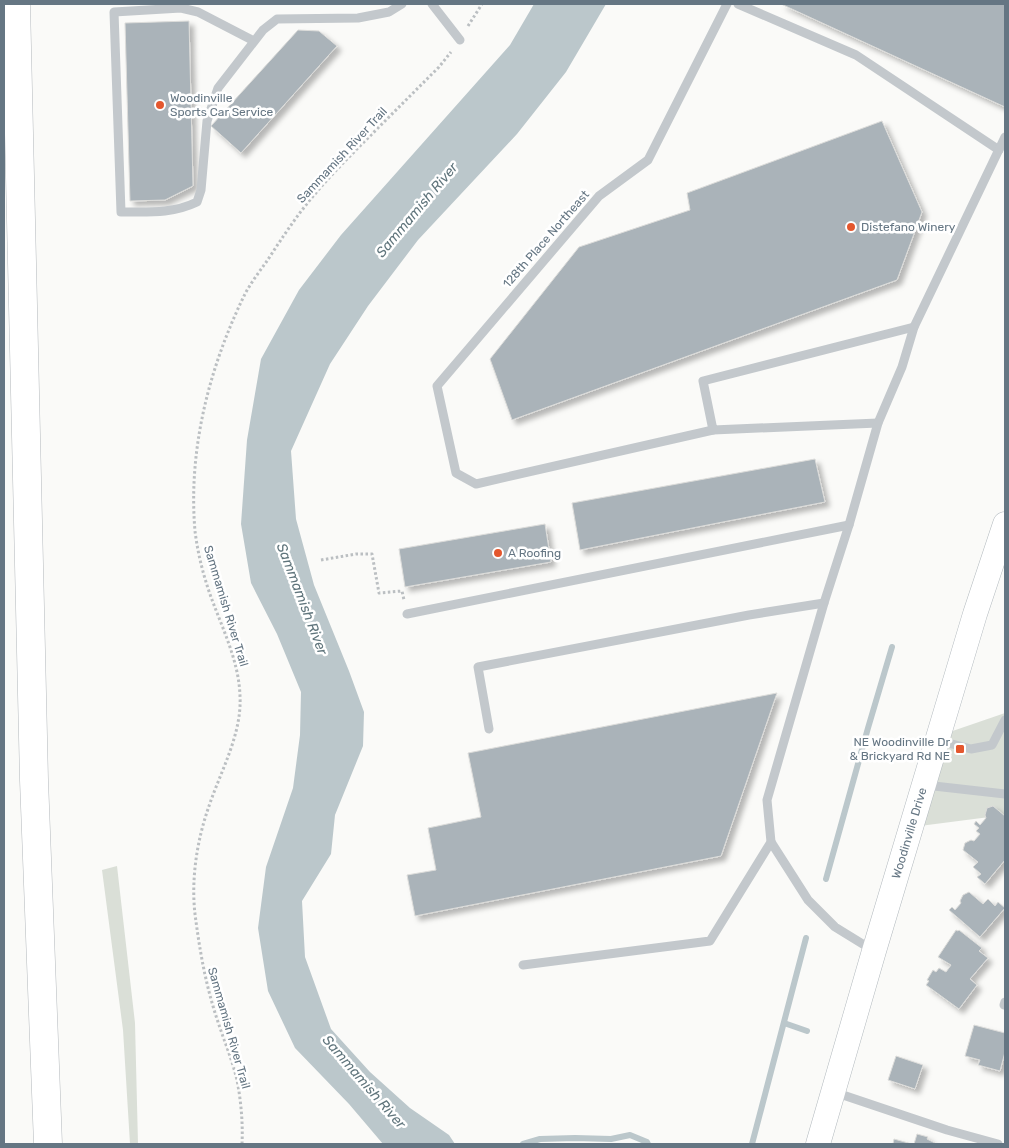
<svg xmlns="http://www.w3.org/2000/svg" width="1009" height="1148" viewBox="0 0 1009 1148" font-family="Rubik,sans-serif">
<style>
.green{fill:#dadfd7}
.water{fill:#bbc7cb}
.lines{fill:none;stroke-linecap:round;stroke-linejoin:round}
.stream{stroke:#bbc7cb;stroke-width:6}
.building{fill:#aab3b9;stroke:#dcdcda;filter:url(#shadow)}
.secondary-casing{stroke:#b3babf;stroke-width:25}
.motorway-casing{stroke:#b4b9bd;stroke-width:29}
.path{stroke:#bbbfc2;stroke-width:3;stroke-dasharray:2.5 2.5;stroke-linecap:butt}
.service{stroke:#c3c8cc;stroke-width:9}
.secondary{stroke:#fff;stroke-width:24}
.motorway{stroke:#fff;stroke-width:28}
.poi-dot{fill:#e4572e;stroke:#fff;stroke-width:2}
.labels{text-anchor:middle;dominant-baseline:central;stroke-width:5;stroke-linejoin:round;paint-order:stroke}
.poi-label{font-size:12px;fill:#657683;stroke:#fff;text-anchor:start}
.street-label{font-size:12px;fill:#657683;stroke:#fff}
.water-label{font-size:14px;font-style:italic;fill:#60757c;stroke:#fff}
</style>
<defs>
<filter id="shadow"><feDropShadow dx="4.5" dy="4.5" stdDeviation="2.5" flood-color="#0004"/></filter>
</defs>
<rect width="100%" height="100%" fill="#fafaf8"/>
<g class="green">
<polygon points="1005,713 1005,815 912,827 938,736"/>
<polygon points="117,866 135,1023 138,1144 130,1144 123,1030 102,870"/>
</g>
<polygon class="water" points="534,4 606,4 566,72 517,134 418,240 368,306 330,364 291,451 296,519 314,585 349,671 364,712 363,746 335,815 331,854 302,901 305,957 331,1029 370,1072 410,1108 449,1135 455,1144 383,1144 349,1104 295,1048 268,991 258,928 266,867 293,788 300,735 301,692 277,634 251,583 241,524 247,440 261,359 299,290 341,235 510,45"/>
<g class="lines">
<g class="stream">
<polyline points="826,879 868,728 892,647"/>
<polyline points="784,1023 807,1031"/>
<polyline points="523,1144 540,1139 575,1138 611,1139 630,1135 647,1142 648,1144"/>
<polyline points="752,1144 806,938"/>
</g>
</g>
<g class="building">
<polygon points="781,4 1005,4 1005,107"/>
<polygon points="189,21 193,186 165,200 130,201 125,23"/>
<polygon points="298,30 319,31 337,46 241,153 211,126"/>
<polygon points="882,121 922,212 897,280 512,420 490,359 579,247 690,210 687,193"/>
<polygon points="815,459 825,502 580,550 572,503"/>
<polygon points="545,524 551,562 405,587 399,549"/>
<polygon points="777,693 721,856 415,916 407,875 436,870 428,828 481,817 468,753"/>
<polygon points="993,806 1005,816 1005,860 985,884 977,877 981,874 973,867 978,862 963,850 965,843 971,840 974,841 980,834 976,831 979,828 974,824 976,821 980,825 986,818 985,815 987,808"/>
<polygon points="969,892 983,904 988,899 995,906 998,902 1005,908 980,937 949,910 952,907 955,910 961,903 960,901 963,895"/>
<polygon points="956,930 958,931 959,930 982,948 979,951 988,958 970,979 977,985 959,1009 926,985 929,981 927,980 933,970 936,972 939,968 946,972 951,965 938,957"/>
<polygon points="974,1025 1005,1033 1005,1052 1000,1071 978,1065 980,1060 965,1056"/>
<polygon points="896,1056 923,1065 915,1089 888,1080"/>
<polygon points="917,1134 928,1137 927,1139 937,1144 914,1144"/>
<polygon points="894,1139 912,1144 893,1144"/>
</g>
<g class="lines">
<g class="secondary-casing">
<g id="secondary">
<path id="s1" d="M818 1144 874 951 975 614 1005 524"/>
</g>
</g>
<g class="motorway-casing">
<polyline id="motorway" points="16,4 34,780 48,1144"/>
</g>
<g class="path">
<polyline points="468,26 482,4"/>
<polyline points="321,560 356,554 372,554 379,593 402,591 404,600"/>
<path d="M242 1144C243 1123 241 1101 237 1080 231 1055 220 1031 213 1006 204 976 199 945 195 914 191 879 197 841 208 809 220 772 242 735 240 696 239 664 225 634 214 605 205 582 198 556 195 531 188 450 209 368 244 296 250 284 259 272 267 261 282 238 297 215 315 194 330 176 347 159 364 142 389 117 414 92 439 67L451 52"/>
</g>
<g class="service">
<polyline points="432,4 460,40"/>
<polyline points="738,4 856,55 999,150"/>
<path d="M254 41 198 12 181 8 114 12 121 212C149 212 172 214 197 202L201 190 207 121 218 88 263 30 277 19 358 18 389 12 402 4"/>
<polyline points="878,423 713,430 703,381 914,327"/>
<polyline points="713,430 476,484 456,473 437,386 599,196 648,160 727,4"/>
<polyline points="407,614 849,525"/>
<polyline points="489,729 478,667 749,615 824,603"/>
<polyline points="937,740 971,749 992,745 1005,720"/>
<polyline points="925,785 1005,794"/>
<polyline points="771,842 808,900 835,927 874,951"/>
<polyline points="523,965 710,941 771,842 767,800 824,603 849,525 878,423 902,367 914,327 1005,137"/>
<polyline points="1004,1005 1005,1002"/>
<polyline points="834,1092 947,1130 998,1144"/>
</g>
<use href="#secondary" class="secondary"/>
<use href="#motorway" class="motorway"/>
</g>
<g class="poi-dot">
<circle cx="160" cy="105" r="5"/>
<circle cx="851" cy="227" r="5"/>
<circle cx="498" cy="553" r="5"/>
<rect x="955" y="744" width="10" height="10" rx="2.5"/>
</g>
<g class="labels">
<g class="poi-label">
<text x="170" y="98">Woodinville<tspan x="170" dy="14">Sports Car Service</tspan></text>
<text x="861" y="227">Distefano Winery</text>
<text x="508" y="553">A Roofing</text>
<text x="950" y="742" text-anchor="end">NE Woodinville Dr<tspan x="950" dy="14">&amp; Brickyard Rd NE</tspan></text>
</g>
<g class="street-label">
<text transform="translate(342 155) rotate(-47)">Sammamish River Trail</text>
<text transform="translate(546 239) rotate(-49)">128th Place Northeast</text>
<text transform="translate(226 606) rotate(73)">Sammamish River Trail</text>
<text stroke="none"><textPath href="#s1" startOffset="324">Woodinville Drive</textPath></text>
<text transform="translate(229 1028) rotate(74)">Sammamish River Trail</text>
</g>
<g class="water-label">
<text transform="translate(417 210) rotate(-50)">Sammamish River</text>
<text transform="translate(302 599) rotate(69)">Sammamish River</text>
<text transform="translate(364 1082) rotate(49)">Sammamish River</text>
</g>
</g>
<rect width="1009" height="1148" fill="none" stroke="#657683" stroke-width="10"/>
</svg>
